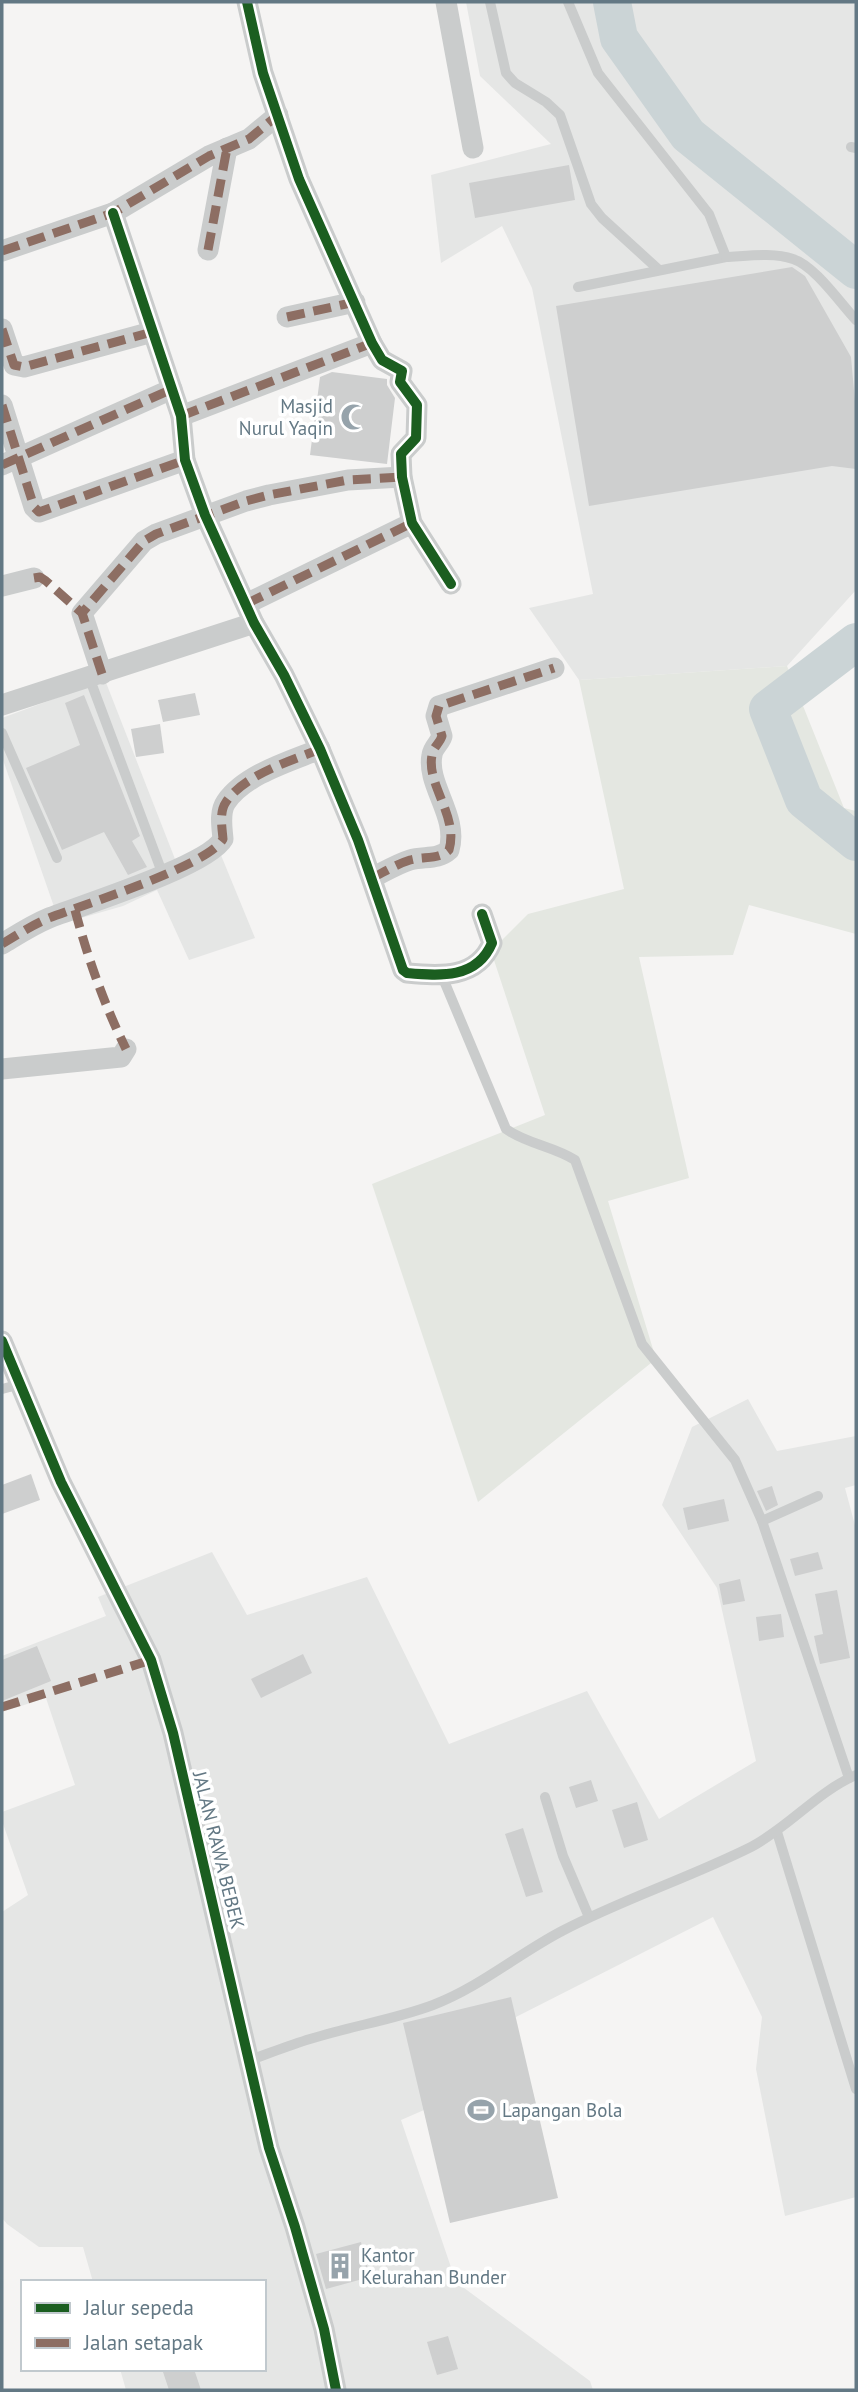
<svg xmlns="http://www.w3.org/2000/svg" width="858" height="2392" viewBox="0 0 858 2392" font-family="'PT Sans',sans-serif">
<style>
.built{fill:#e5e6e5}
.green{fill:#e4e7e1}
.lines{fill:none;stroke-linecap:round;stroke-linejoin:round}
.river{stroke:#cbd4d6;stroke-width:38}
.building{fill:#cecfcf}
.lane{stroke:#cacccc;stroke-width:10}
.street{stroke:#cacccc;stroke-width:21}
.quiet{stroke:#8d6e63;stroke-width:9;stroke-dasharray:18 9;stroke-linecap:butt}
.cycleway-casing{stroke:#fff;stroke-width:15}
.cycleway{stroke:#1b5e20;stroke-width:10}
.labels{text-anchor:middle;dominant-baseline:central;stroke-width:7;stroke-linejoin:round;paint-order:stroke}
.poi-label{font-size:19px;fill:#637884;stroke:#fff;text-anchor:start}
.street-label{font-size:19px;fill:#637884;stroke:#fff}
</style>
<rect width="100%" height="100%" fill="#f5f4f3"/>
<g class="built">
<polygon points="466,2 856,2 856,590 787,666 579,680 529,608 593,594 532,288 502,226 441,263 431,175 551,144 480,76"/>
<polygon points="105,680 175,859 216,843 255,938 189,960 157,890 123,906 60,924 2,757 2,718"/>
<polygon points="748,1399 777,1451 856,1436 856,1485 845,1488 856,1529 856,2197 785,2216 756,2069 762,2017 713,1917 512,2019 514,2071 401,2120 456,2282 590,2381 593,2390 126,2390 120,2369 264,2369 264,2282 93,2282 83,2247 39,2247 7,2224 2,2218 2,1912 28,1895 2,1821 2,1812 75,1785 46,1698 2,1712 2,1656 106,1616 98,1597 212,1552 247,1615 367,1577 449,1744 587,1691 659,1819 756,1761 717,1588 662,1505 692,1427"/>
</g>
<polygon class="green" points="787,666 844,808 856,811 856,934 749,905 733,955 639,957 689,1178 608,1201 656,1359 478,1502 372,1184 545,1115 491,951 528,914 624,889 579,680"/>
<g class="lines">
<g class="river">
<polyline points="612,2 619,38 688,135 856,270"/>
<polyline points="856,642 768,709 804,800 856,842"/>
</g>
</g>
<g class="building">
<polygon points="569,165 575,200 475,218 469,183"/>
<polygon points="792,267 805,276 851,357 856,413 856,469 832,466 589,506 556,306"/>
<polygon points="332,372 387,379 387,385 395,398 387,464 310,455 320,377"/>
<polygon points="195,693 200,715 163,722 158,700"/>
<polygon points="84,695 140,836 132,841 147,867 128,875 104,832 62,850 26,768 80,745 65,703"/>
<polygon points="160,724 164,753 136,757 131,729"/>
<polygon points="31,1474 40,1500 2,1514 2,1485"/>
<polygon points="772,1486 778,1505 766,1511 757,1491"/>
<polygon points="724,1499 729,1521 688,1530 683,1508"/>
<polygon points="818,1552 823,1569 795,1576 790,1559"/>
<polygon points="740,1579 745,1601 723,1605 719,1584"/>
<polygon points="837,1590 850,1658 820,1664 814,1636 823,1634 815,1594"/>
<polygon points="781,1614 784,1637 759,1641 756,1617"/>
<polygon points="37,1646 51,1681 2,1701 2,1660"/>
<polygon points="303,1654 312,1673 261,1698 251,1679"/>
<polygon points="591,1780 598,1801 576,1808 569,1787"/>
<polygon points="637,1802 648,1840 624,1848 612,1810"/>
<polygon points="523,1828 543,1892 526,1897 505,1834"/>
<polygon points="511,1997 558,2198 450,2223 403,2023"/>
<polygon points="361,2242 370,2277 326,2289 316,2254"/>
<polygon points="448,2336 458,2369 437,2375 427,2342"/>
<polygon points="162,2369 194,2369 201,2390 169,2390"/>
</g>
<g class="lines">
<g class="lane">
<polyline points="490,2 506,73 515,83 546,102 560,115 591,204 602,218 659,270"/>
<polyline points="568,2 598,73 709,214 726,257 578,287"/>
<polyline points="851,147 856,148"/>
<path d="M726 257C747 256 773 252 793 259 815 266 840 303 856 320"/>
<polyline points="89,677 163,875"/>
<polyline points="2,733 57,858"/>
<path d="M442 976 506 1129C527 1144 553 1146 575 1160L642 1344 735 1460 762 1521"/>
<polyline points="2,1389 21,1384"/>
<polyline points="818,1496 762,1521 849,1778"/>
<polyline points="545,1797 563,1856 589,1917"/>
<polyline points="777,1832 856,2089"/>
<path d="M250 2060C270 2053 290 2045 310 2039 351 2026 393 2020 433 2005 480 1987 518 1954 562 1931 623 1899 689 1878 751 1847 789 1827 817 1792 856 1775"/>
</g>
<g class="street">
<polyline points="247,2 263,73 299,179 372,343 382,360 402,371 400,382 417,405 416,438 401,454 402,477 412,523 451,584"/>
<polyline points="446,2 473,148"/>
<path d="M113 213 181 416 185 460 205 515 254 623 284 675 320 749 358 840 403 970 407 973C440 976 477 979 492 943L482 914"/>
<polyline points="208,250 227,148"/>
<polyline points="2,251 113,213 209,156 249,139 278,115"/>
<polyline points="287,317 355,302"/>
<polyline points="2,329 14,365 24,367 152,332"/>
<polyline points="2,405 34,507 39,512 185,460"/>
<polyline points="181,416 372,343"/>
<polyline points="2,465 172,389"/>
<polyline points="2,586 34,578"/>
<polyline points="246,604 412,523"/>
<polyline points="102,674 82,613 144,541 156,534 246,501 269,495 348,480 402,477"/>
<polyline points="2,705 254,623"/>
<path d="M372 878C384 872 397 864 410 860 424 856 438 860 449 850 459 816 426 785 432 755 433 747 440 743 442 736L436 716 439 706 554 668"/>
<path d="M2 944C17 935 32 925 49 918 82 905 208 866 223 839 222 827 219 812 226 802 245 774 291 761 320 749"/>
<polyline points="2,1069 121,1057 126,1049"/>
<polyline points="2,1341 61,1482 151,1660 173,1733 269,2148 295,2227 324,2329 336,2390"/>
</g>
<g class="quiet">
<polyline points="208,250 227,148"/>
<polyline points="2,251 113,213 209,156 249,139 278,115"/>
<polyline points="287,317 355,302"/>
<polyline points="2,329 14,365 24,367 152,332"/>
<polyline points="2,405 34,507 39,512 185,460"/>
<polyline points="181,416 372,343"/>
<polyline points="2,465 172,389"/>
<polyline points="34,578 40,577 46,581 82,613"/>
<polyline points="246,604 412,523"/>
<polyline points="102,674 82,613 144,541 156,534 246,501 269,495 348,480 402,477"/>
<path d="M372 878C384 872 397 864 410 860 424 856 438 860 449 850 459 816 426 785 432 755 433 747 440 743 442 736L436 716 439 706 554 668"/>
<path d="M75 910C88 959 104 1004 126 1049"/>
<path d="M2 944C17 935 32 925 49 918 82 905 208 866 223 839 222 827 219 812 226 802 245 774 291 761 320 749"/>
<polyline points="2,1707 151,1660"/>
</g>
<g class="cycleway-casing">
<g id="cycleway">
<polyline points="247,2 263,73 299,179 372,343 382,360 402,371 400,382 417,405 416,438 401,454 402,477 412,523 451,584"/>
<path d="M113 213 181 416 185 460 205 515 254 623 284 675 320 749 358 840 403 970 407 973C440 976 477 979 492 943L482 914"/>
<polyline points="2,1341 61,1482 151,1660 173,1733 269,2148 295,2227 324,2329 336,2390"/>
</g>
</g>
<use href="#cycleway" class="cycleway"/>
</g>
<defs>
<g id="mosque-bare" transform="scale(2.1)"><path d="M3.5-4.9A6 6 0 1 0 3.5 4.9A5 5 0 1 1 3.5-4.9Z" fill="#96a3ab" stroke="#fff" stroke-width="2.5" paint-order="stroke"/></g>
<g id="stadium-bare" transform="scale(2.1)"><path d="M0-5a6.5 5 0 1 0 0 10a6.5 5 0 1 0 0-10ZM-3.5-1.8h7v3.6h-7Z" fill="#96a3ab" stroke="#fff" stroke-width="2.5" paint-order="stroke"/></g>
<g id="building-bare" transform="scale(2.1)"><path d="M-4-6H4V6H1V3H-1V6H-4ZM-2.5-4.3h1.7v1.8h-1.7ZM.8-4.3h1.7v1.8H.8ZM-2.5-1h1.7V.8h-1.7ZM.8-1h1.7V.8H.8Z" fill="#96a3ab" stroke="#fff" stroke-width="2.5" paint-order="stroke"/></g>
</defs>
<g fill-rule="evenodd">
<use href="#mosque-bare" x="354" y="417"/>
<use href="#stadium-bare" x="481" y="2110"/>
<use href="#building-bare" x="340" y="2266"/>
</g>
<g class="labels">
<g class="poi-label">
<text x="333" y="406" text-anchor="end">Masjid<tspan x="333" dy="22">Nurul Yaqin</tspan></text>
<text x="502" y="2110">Lapangan Bola</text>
<text x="361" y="2255">Kantor<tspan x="361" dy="22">Kelurahan Bunder</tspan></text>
</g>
<g class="street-label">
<text transform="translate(219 1850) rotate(76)">JALAN RAWA BEBEK</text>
</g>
</g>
<rect width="858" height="2392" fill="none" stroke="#637884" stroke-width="7"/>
<rect x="21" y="2280" width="245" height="91" fill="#ffffff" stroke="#c1c9ce" stroke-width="2"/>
<rect x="35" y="2303" width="35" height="10" fill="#1b5e20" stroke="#c1c9ce" stroke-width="2"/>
<text x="84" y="2315" font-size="21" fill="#637884">Jalur sepeda</text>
<rect x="35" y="2338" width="35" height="10" fill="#8d6e63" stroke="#c1c9ce" stroke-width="2"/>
<text x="84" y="2350" font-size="21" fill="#637884">Jalan setapak</text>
</svg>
